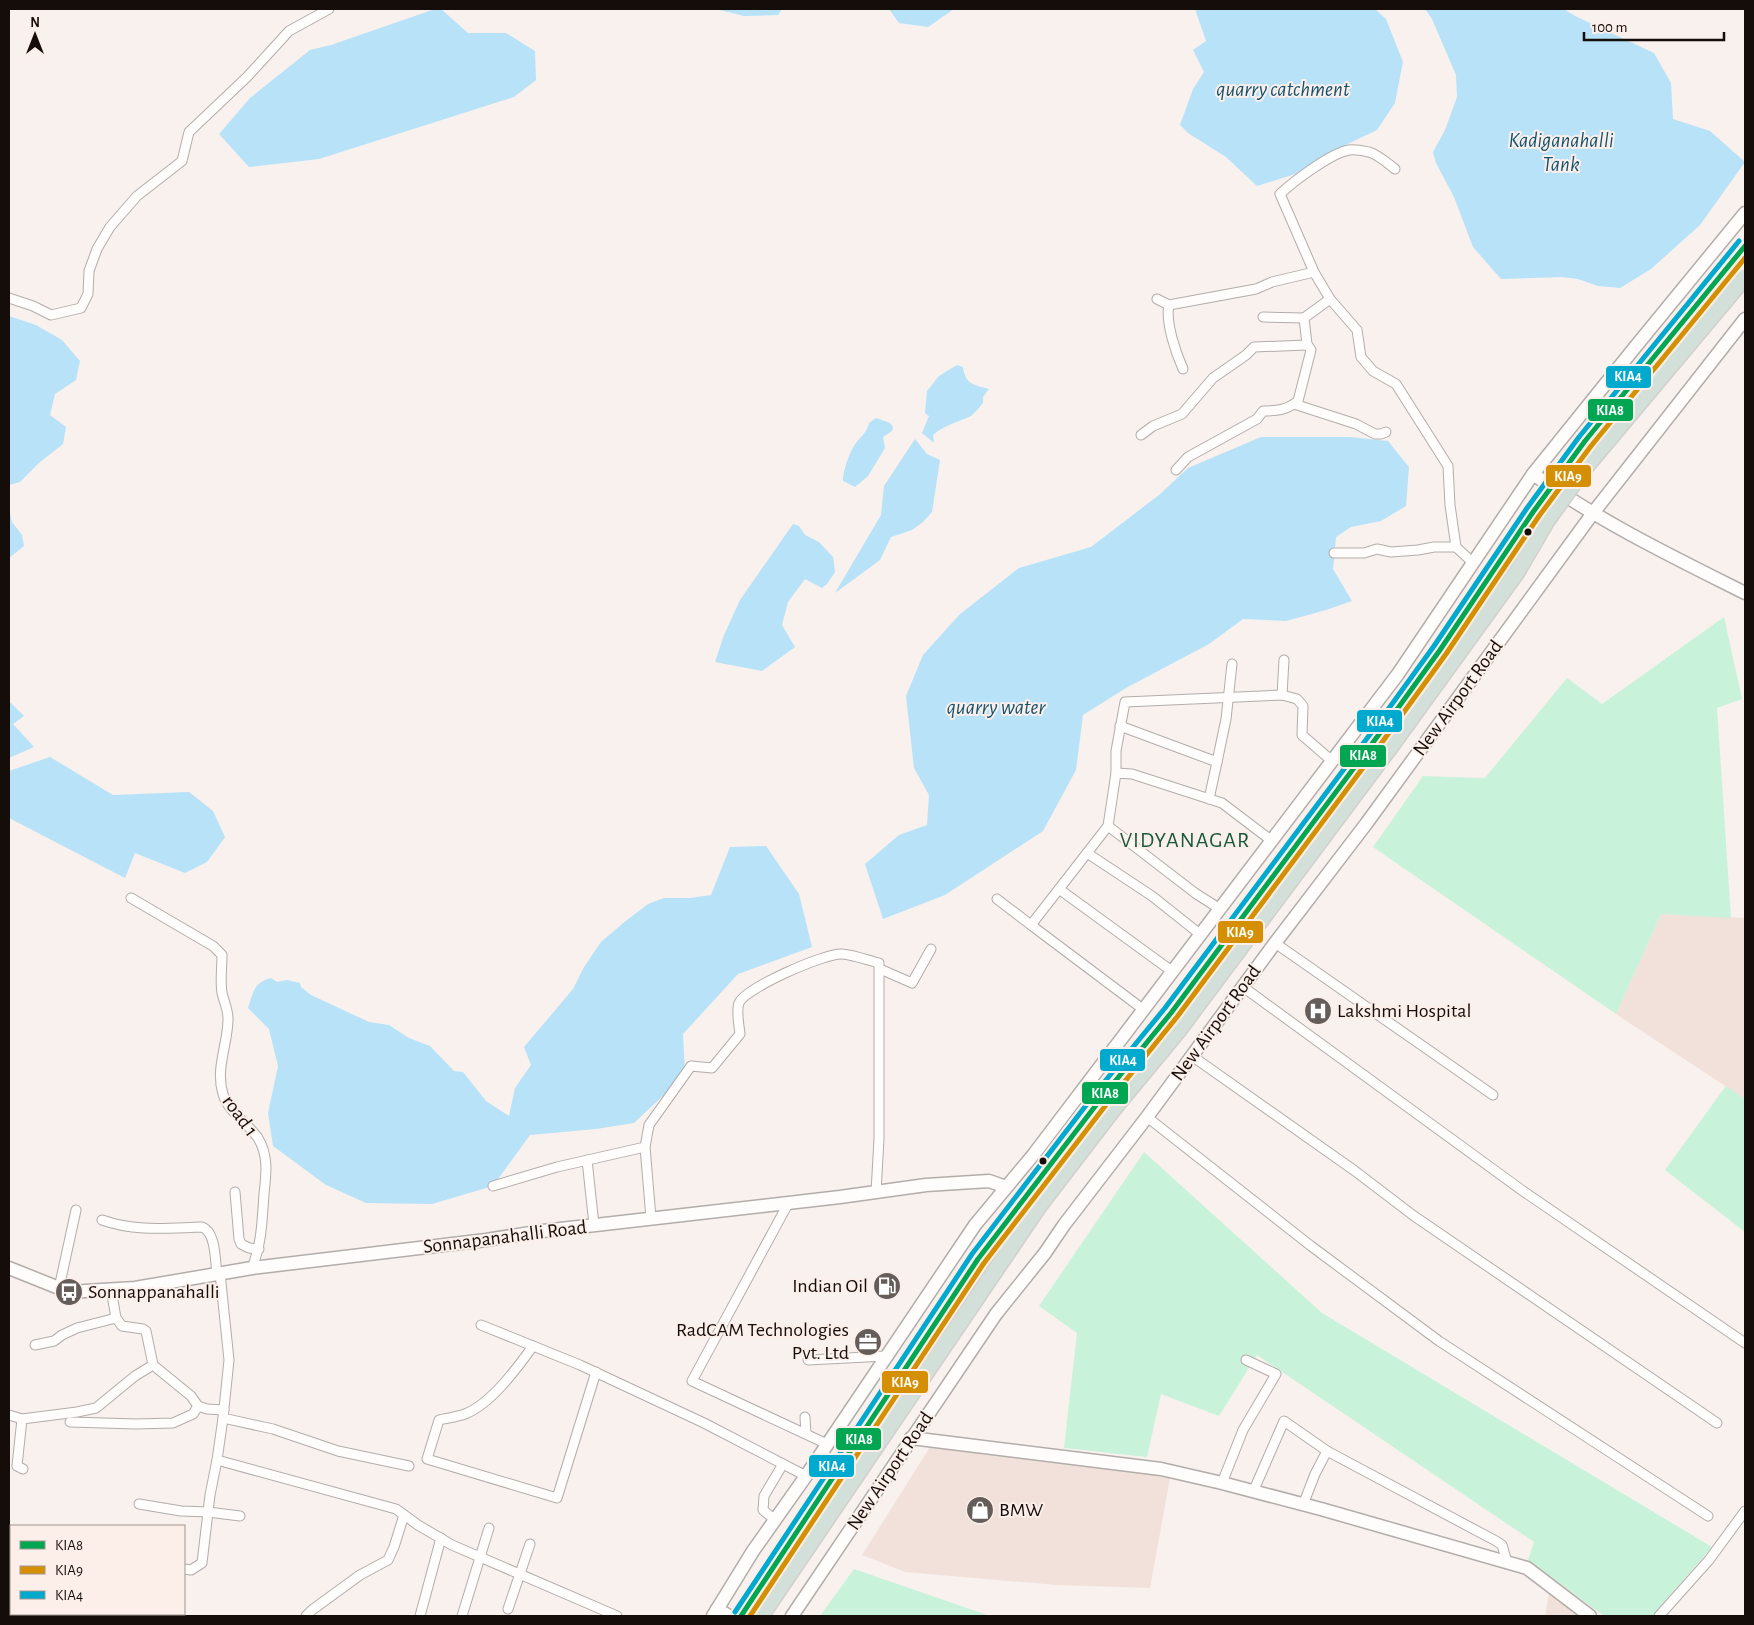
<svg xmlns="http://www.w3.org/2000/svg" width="1754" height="1625" viewBox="0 0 1754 1625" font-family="'Alegreya Sans',sans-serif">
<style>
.built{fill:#f1e1da}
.green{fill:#c9f2da}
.water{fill:#b8e2f8}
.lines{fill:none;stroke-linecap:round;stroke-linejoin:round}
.street-casing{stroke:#b3adaa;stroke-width:11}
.secondary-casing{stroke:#b3adaa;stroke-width:15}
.highway-casing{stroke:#d2cfcc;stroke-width:18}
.street{stroke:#fefdfc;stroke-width:9}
.secondary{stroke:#fefdfc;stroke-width:12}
.highway{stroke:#d3e0da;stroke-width:15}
.highway-bridge-casing{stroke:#d2cfcc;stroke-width:18;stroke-linecap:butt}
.highway-bridge{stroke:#d3e0da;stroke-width:15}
.bus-1-casing{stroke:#fcefea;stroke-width:9}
.bus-2-casing{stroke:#fcefea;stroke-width:9}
.bus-3-casing{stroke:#fcefea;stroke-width:9}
.bus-1{stroke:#00a651;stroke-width:5}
.bus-2{stroke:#d58f02;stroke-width:5}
.bus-3{stroke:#00a9ce;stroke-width:5}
.bus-dot{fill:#140d0a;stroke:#fcefea;stroke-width:2}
.labels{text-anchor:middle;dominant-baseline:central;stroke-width:4;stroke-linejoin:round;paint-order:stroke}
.street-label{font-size:20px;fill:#140d0a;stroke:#fcefea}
.poi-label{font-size:20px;fill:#140d0a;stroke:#fcefea;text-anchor:start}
.water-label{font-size:21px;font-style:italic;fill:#125470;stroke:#fcefea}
.quarter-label{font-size:22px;letter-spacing:1px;fill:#18593e;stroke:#fcefea}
.line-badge{stroke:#fcefea;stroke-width:2}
.badge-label{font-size:14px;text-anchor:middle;font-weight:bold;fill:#fff}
</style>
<rect width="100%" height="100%" fill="#f8f1ee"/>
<g class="built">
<polygon points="1661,914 1745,918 1745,1099 1616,1014"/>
<polygon points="930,1447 1077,1464 1170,1478 1150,1588 1057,1585 905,1572 862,1555"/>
<polygon points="1549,1593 1578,1616 1545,1616"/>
</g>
<g class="green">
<polygon points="1724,617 1742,699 1717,708 1731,918 1661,914 1616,1014 1373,847 1423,776 1485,778 1567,678 1602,704"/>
<polygon points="1726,1086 1745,1099 1745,1232 1665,1170"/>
<polygon points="1144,1152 1322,1313 1712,1547 1652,1616 1604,1616 1528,1560 1534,1542 1257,1355 1219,1416 1161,1394 1147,1457 1064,1448 1077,1333 1039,1306"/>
<polygon points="854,1569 990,1616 820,1616"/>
</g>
<g class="water">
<polygon points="435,9 441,9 468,33 506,33 535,51 536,80 514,97 319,159 249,167 219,134 250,98 310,50 331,45"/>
<polygon points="716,9 782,9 778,15 744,16"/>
<polygon points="889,9 954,9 928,27 899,23"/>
<polygon points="1195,9 1375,9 1386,19 1403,62 1395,103 1377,130 1335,150 1295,174 1257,186 1226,157 1188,133 1180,125 1193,89 1204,72 1193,50 1206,41"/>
<polygon points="1425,9 1564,9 1575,16 1654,53 1671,83 1673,119 1710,131 1745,162 1700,225 1651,269 1620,288 1598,286 1578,279 1562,277 1501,279 1473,247 1454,197 1436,163 1433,152 1445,130 1457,97 1456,75 1432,19"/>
<polygon points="9,316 36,325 62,340 80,361 76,380 55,394 50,415 66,427 63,444 40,462 20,482 9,485"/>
<path d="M957 365 963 367C965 384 974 385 989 389L983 397V403C979 407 975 414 969 417 955 423 945 425 933 435L934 443 922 433 929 416 925 413 927 391 939 376Z"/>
<path d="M876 418 890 423 893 427 892 431 883 437 885 448 868 476 855 487 843 481C843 470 850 451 856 443 862 435 867 432 869 423Z"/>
<polygon points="1261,437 1350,437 1388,441 1409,467 1406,506 1381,521 1351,527 1336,537 1333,569 1352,601 1326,610 1286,621 1243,619 1209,644 1126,688 1083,715 1076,770 1043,831 945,895 883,919 865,864 899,835 927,825 929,795 914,768 906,696 923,655 960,614 1019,568 1091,547 1159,495 1188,468"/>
<polygon points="915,439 927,454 940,460 932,512 923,522 912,530 891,537 880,560 835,593 881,515 884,486"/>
<polygon points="9,508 12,522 22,535 24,546 9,558"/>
<polygon points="793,524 799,526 805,535 819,542 833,557 835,572 827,584 822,588 805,579 788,602 782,625 795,647 762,671 715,662 724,635 740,600"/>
<polygon points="9,701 24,716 13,724 34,747 9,758"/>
<polygon points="50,757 113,795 189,792 213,811 225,837 207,862 185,873 135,853 125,878 9,818 9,771"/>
<path d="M766 846 799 894 812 947 738 974 683 1034 685 1075 634 1123 596 1129 530 1135 493 1186 432 1204 366 1203 326 1185 273 1146 268 1113 278 1066 269 1029 248 1008C253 993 254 982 271 978L277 982 287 980 300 983 301 987 311 995 369 1022 389 1025 409 1038 430 1046 454 1071 463 1072 486 1101 509 1116 515 1088 531 1065 524 1047 573 989 584 967 601 942 622 924 648 904 664 898H690L711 895 730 847Z"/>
</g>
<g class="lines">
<g class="street-casing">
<g id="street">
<path d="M1395 169C1387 163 1379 155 1369 152 1364 151 1355 149 1349 150 1331 153 1294 181 1280 194L1314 272 1330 299 1357 330 1361 357 1373 371 1396 384 1448 466 1450 505 1456 547 1470 560"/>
<polyline points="9,298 33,306 51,315 81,308 88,294 89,271 97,249 110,227 137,196 182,161 189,132 247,77 289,31 329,9"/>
<polyline points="1157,299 1169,305 1256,289 1272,282 1314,272"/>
<path d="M1169 305C1165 322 1176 353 1183 369"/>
<polyline points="1263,317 1304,318"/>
<polyline points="1294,404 1356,424 1375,434 1381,434 1386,432"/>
<polyline points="1141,435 1153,426 1182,414 1213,378 1246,355 1254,347 1307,345"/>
<path d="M1176 470 1188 457 1257 419 1263 411C1277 411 1287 410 1298 401L1311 350 1307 344 1304 318 1330 299"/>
<polyline points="1334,553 1364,553 1377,549 1391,552 1418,550 1434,547 1456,547"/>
<polyline points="1282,695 1284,660"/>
<polyline points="1120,726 1217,762 1209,799"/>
<polyline points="1217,762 1226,719 1232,664"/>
<polyline points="1116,773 1116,751 1125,702 1282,695 1297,699 1303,706 1302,735 1332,761"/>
<polyline points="1108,826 1195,893 1220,909"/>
<polyline points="1087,853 1152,896 1201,935"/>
<polyline points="1059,889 1173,972"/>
<path d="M131 898 213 946 222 955C222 967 220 981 222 993 224 1002 228 1009 228 1019 228 1044 215 1069 223 1094 228 1112 248 1123 258 1138 269 1156 266 1175 264 1194 262 1221 262 1242 252 1268"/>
<polyline points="997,899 1031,925"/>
<polyline points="1275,943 1493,1095"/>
<polyline points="880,969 912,983 931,949"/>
<polyline points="1243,987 1523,1191 1745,1343"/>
<polyline points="1144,1010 1031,925 1108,826 1116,773 1132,774 1222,803 1272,841"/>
<polyline points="1192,1056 1355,1171 1414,1216 1717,1423"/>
<polyline points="1147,1117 1311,1246 1439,1341 1708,1516"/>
<path d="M645 1147 649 1125 691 1066 712 1068 740 1034C739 1025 736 1011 739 1003 745 988 825 953 842 954 854 955 867 960 879 963V1139L876 1192"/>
<polyline points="587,1160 594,1225"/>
<polyline points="493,1186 557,1167 645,1147 651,1218"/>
<polyline points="235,1192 239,1239 241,1244 249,1248 259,1249"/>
<polyline points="789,1202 692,1381 827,1444"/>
<path d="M102 1220C136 1232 167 1228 202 1227 216 1232 215 1260 217 1274"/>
<polyline points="220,1273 229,1360 223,1418 273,1429 338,1451 409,1466"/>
<polyline points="59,1288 76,1210"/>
<polyline points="111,1289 116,1318 122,1326 143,1329 146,1331 153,1365"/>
<polyline points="481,1325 580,1365 704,1423 806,1476"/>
<polyline points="35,1345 54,1341 62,1335 77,1328 116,1318"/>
<path d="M533 1346C518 1367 491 1404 465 1414 457 1417 447 1418 439 1420L427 1459 557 1498 596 1372"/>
<polyline points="808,1360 886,1356"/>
<polyline points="9,1415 22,1419 77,1412 96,1408 135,1376 153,1365 191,1396 198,1406 207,1409 224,1410"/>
<polyline points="805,1417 806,1434"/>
<polyline points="223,1418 217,1460 396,1509 418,1525 452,1545 617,1616"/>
<polyline points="22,1419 17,1466 23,1469"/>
<polyline points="70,1422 136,1424 173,1423 193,1414 198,1406"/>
<polyline points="1327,1451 1496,1541 1502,1545 1507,1562"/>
<polyline points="1222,1483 1243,1430 1276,1374 1246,1360"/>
<polyline points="1253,1492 1284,1421 1327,1451 1315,1474 1303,1505"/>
<polyline points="139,1504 181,1511 208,1512 240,1516"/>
<polyline points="775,1520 763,1510 764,1496 783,1464"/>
<polyline points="184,1569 191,1570 202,1563 210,1495 217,1460"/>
<polyline points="508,1609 530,1544"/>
<polyline points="306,1616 312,1610 360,1575 388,1560 394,1547 404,1515"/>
<polyline points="420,1616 441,1538"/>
<polyline points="462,1616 489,1528"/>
<polyline points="1659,1616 1709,1560 1745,1511"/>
</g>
</g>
<g class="secondary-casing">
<g id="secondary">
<path d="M1533 474C1599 521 1673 557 1745 593"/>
<polyline points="9,1268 69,1292 135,1288 252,1268 486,1240 543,1231 840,1197 926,1185 989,1181 1006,1187"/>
<polyline points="911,1438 1161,1469 1222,1483 1321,1509 1527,1568 1590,1616"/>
<polyline points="717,1609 729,1616"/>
<polyline points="713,1616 753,1551 806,1476 975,1225 1034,1154 1398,674 1533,474 1636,346 1745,213"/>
<polyline points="792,1616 996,1314 1045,1253 1064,1225 1147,1117 1275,943 1366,824 1593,513 1745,319"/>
</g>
</g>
<g class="highway-casing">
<g id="highway">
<polyline points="741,1616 779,1557 978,1259 1103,1096"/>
<polyline points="761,1616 1039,1206 1115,1107"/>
</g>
</g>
<use href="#street" class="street"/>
<use href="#secondary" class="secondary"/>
<use href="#highway" class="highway"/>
<g class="highway-bridge-casing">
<g id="highway-bridge">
<polyline points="1103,1096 1171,1013 1440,650 1533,512 1585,441 1745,246"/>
<polyline points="1115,1107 1178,1031 1391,746 1517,572 1546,522 1584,469 1745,277"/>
</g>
</g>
<use href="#highway-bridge" class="highway-bridge"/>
<g class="bus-1-casing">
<polyline id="bus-1" points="741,1616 978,1259 1103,1096 1171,1013 1377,737 1440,650 1533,512 1585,441 1745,246"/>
</g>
<g class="bus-2-casing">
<polyline id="bus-2" points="750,1616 984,1263 1109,1101 1177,1017 1383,741 1446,654 1539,516 1591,446 1745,258"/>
</g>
<g class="bus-3-casing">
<polyline id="bus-3" points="735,1612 972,1254 1097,1091 1165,1008 1371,733 1434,646 1527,508 1579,437 1739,241"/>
</g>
<use href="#bus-1" class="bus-1"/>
<use href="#bus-2" class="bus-2"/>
<use href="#bus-3" class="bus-3"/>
</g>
<defs>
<g id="hospital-disc" transform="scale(1.4375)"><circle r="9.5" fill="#645d5a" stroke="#fcefea"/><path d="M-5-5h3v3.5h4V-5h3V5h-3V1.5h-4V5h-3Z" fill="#fff"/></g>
<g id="fuel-disc" transform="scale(1.4375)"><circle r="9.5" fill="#645d5a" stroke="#fcefea"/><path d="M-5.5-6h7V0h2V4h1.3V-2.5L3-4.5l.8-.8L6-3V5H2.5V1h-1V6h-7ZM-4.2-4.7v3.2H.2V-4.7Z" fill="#fff"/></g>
<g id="bus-disc" transform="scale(1.4375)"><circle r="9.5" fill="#645d5a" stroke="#fcefea"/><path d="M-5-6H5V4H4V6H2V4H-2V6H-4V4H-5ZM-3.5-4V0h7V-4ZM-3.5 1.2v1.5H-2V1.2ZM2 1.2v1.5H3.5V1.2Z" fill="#fff"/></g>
<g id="office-disc" transform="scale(1.4375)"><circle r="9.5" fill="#645d5a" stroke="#fcefea"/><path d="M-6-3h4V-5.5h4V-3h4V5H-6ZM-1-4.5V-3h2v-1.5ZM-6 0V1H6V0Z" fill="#fff"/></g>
<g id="shop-disc" transform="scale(1.4375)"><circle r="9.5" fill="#645d5a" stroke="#fcefea"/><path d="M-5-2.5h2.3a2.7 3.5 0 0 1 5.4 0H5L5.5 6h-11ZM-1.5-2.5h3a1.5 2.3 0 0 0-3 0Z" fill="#fff"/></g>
</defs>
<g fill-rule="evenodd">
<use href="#hospital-disc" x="1318" y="1011"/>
<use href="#fuel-disc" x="887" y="1286"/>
<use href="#bus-disc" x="69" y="1292"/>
<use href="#office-disc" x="868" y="1342"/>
<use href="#shop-disc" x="980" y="1510"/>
</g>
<g class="bus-dot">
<circle cx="1528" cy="532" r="4.5"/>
<circle cx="1043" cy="1161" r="4.5"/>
</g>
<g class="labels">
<g class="street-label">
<text transform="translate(1458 698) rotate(-54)">New Airport Road</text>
<text transform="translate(1216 1023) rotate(-54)">New Airport Road</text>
<text transform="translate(240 1116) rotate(54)">road 1</text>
<text transform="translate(505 1237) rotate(-7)">Sonnapanahalli Road</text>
<text transform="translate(890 1471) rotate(-56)">New Airport Road</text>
</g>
<g class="poi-label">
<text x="1337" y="1011">Lakshmi Hospital</text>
<text x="868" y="1286" text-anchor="end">Indian Oil</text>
<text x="88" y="1292">Sonnappanahalli</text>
<text x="849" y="1330" text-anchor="end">RadCAM Technologies<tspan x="849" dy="23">Pvt. Ltd</tspan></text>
<text x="999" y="1510">BMW</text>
</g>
<g class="water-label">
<text x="1283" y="89">quarry catchment</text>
<text x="1561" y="140">Kadiganahalli<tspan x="1561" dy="24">Tank</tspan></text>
<text x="996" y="707">quarry water</text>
</g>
<g class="quarter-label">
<text x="1185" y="840">VIDYANAGAR</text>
</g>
</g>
<g class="line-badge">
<rect x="1605" y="365" width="47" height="24" rx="5" fill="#00a9ce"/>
<rect x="1587" y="398" width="47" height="24" rx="5" fill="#00a651"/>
<rect x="1545" y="464" width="47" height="24" rx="5" fill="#d58f02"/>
<rect x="1356" y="709" width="47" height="24" rx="5" fill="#00a9ce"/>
<rect x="1339" y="744" width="48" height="24" rx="5" fill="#00a651"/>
<rect x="1217" y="920" width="47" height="24" rx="5" fill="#d58f02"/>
<rect x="1099" y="1048" width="47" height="24" rx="5" fill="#00a9ce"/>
<rect x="1081" y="1081" width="48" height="24" rx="5" fill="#00a651"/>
<rect x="881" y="1370" width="48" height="24" rx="5" fill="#d58f02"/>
<rect x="835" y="1427" width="47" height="24" rx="5" fill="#00a651"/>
<rect x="808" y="1454" width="47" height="24" rx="5" fill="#00a9ce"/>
</g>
<g class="badge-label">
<text x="1628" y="381">KIA4</text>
<text x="1610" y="415">KIA8</text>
<text x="1568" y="481">KIA9</text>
<text x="1380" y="726">KIA4</text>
<text x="1363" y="760">KIA8</text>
<text x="1240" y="937">KIA9</text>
<text x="1123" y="1065">KIA4</text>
<text x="1105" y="1098">KIA8</text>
<text x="905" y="1387">KIA9</text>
<text x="859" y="1444">KIA8</text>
<text x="832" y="1471">KIA4</text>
</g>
<rect width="1754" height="1625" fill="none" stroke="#140d0a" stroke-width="20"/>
<rect x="10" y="1525" width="175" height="90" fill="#fcefea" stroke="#9f9590"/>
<rect x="20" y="1541" width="25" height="8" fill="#00a651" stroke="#9f9590"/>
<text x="55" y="1550" font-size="15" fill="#140d0a">KIA8</text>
<rect x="20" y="1566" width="25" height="8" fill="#d58f02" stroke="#9f9590"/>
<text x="55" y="1575" font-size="15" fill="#140d0a">KIA9</text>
<rect x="20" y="1591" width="25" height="8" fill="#00a9ce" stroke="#9f9590"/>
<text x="55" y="1600" font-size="15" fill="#140d0a">KIA4</text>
<g transform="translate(35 35)" stroke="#fcefea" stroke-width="4" paint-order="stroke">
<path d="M0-4L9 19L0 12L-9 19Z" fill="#140d0a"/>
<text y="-8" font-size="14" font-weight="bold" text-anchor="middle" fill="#140d0a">N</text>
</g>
<path d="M1584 32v8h140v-8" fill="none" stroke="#140d0a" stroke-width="2.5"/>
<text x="1592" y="32" font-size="15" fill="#140d0a" stroke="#fcefea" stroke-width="4" paint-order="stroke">100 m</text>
</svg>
